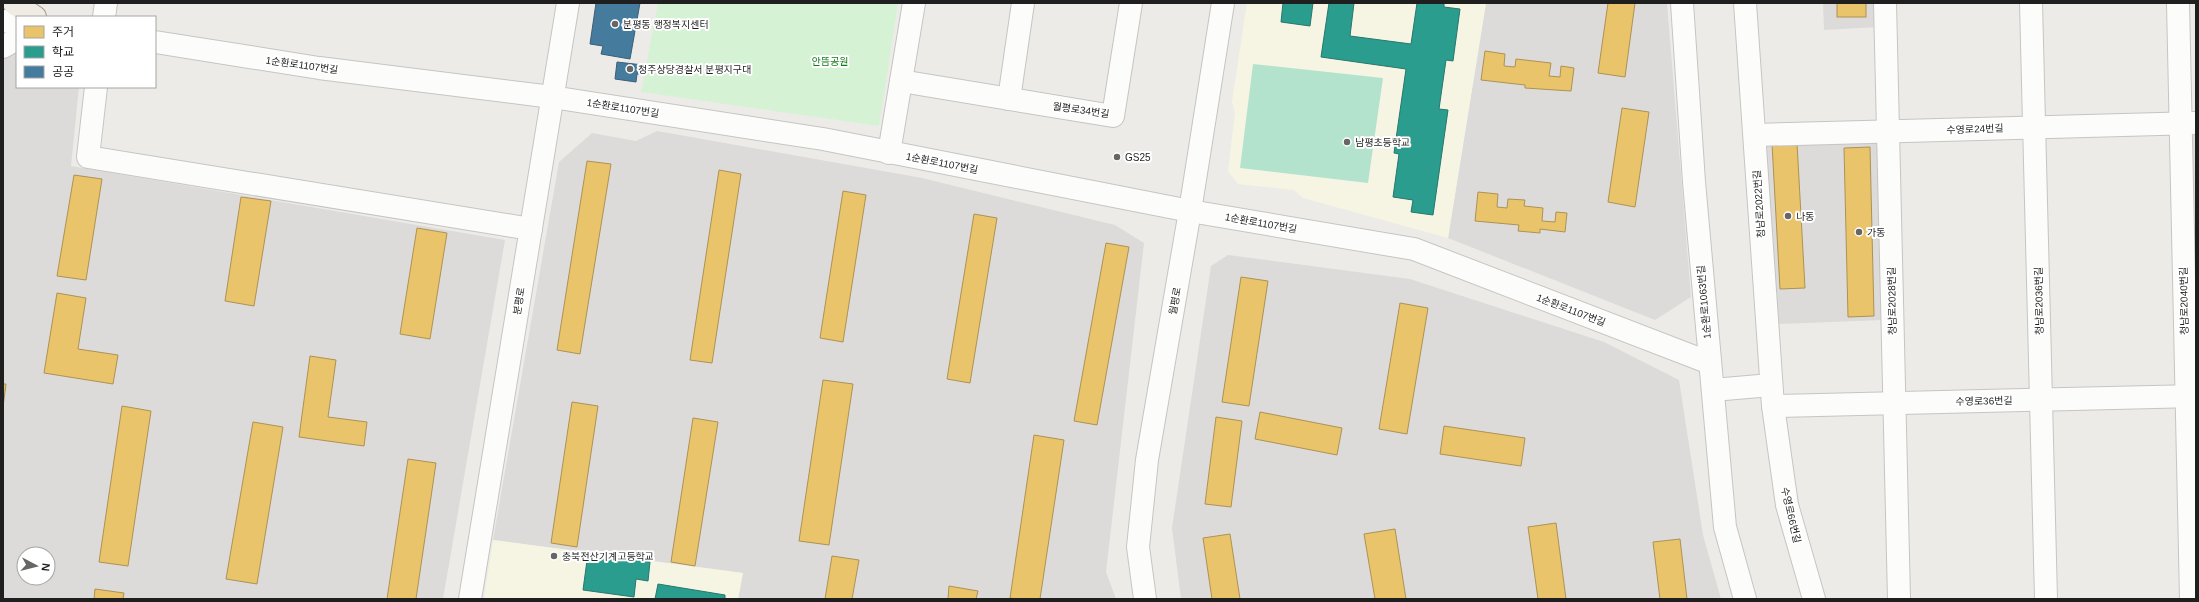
<svg xmlns="http://www.w3.org/2000/svg" width="2199" height="602" viewBox="0 0 2199 602" font-family="Helvetica,'Noto Sans KR',sans-serif">
<style>
.residential{fill:#dcdbd9;fill-rule:evenodd}
.education{fill:#f6f5e3}
.park{fill:#d6f2d5}
.pitch{fill:#b4e3cd}
.homes{fill:#e9c46a;stroke:#ac9254}
.schools{fill:#2a9d8f;stroke:#27776d}
.public{fill:#457b9d;stroke:#3a5f77}
.lines{fill:none;stroke-linecap:round;stroke-linejoin:round}
.minor-casing{stroke:#c6c5c3;stroke-width:24}
.major-casing{stroke:#a39785;stroke-width:24}
.minor{stroke:#fcfcfb;stroke-width:22}
.major{stroke:#f0ebe5;stroke-width:22}
.poi-dot{fill:#676665;stroke:#fff;stroke-width:1.5}
.labels{text-anchor:middle;dominant-baseline:central;stroke-width:4;stroke-linejoin:round;paint-order:stroke}
.poi-label{font-size:10px;fill:#1f1f1f;stroke:#fff;text-anchor:start}
.park-label{font-size:10px;fill:#0f7b14;stroke:#fff}
.street-label{font-size:10px;fill:#1f1f1f;stroke:#fff}
</style>
<rect width="100%" height="100%" fill="#edebe7"/>
<g class="residential">
<polygon points="1486,3 1667,3 1691,297 1655,320 1448,238"/>
<polygon points="1823,3 1878,3 1878,27 1824,30"/>
<path d="M3 51 17 53V87H79L71 166 505 240 443 599H3ZM24 554H48V578H24Z"/>
<polygon points="2196,127 2196,376 2189,128"/>
<polygon points="657,131 922,178 1115,225 1144,243 1106,572 1116,599 738,599 743,573 493,540 559,162 592,133 636,141"/>
<polygon points="1879,138 1883,320 1779,324 1763,142"/>
<polygon points="1228,255 1410,279 1604,342 1679,380 1703,535 1721,599 1181,599 1172,528 1211,266"/>
</g>
<g class="education">
<polygon points="1247,3 1486,3 1448,238 1303,198 1294,190 1238,184 1228,171 1235,113 1232,102"/>
<polygon points="493,540 743,573 738,599 484,599"/>
</g>
<polygon class="park" points="658,3 898,3 879,126 641,92"/>
<polygon class="pitch" points="1253,64 1383,78 1368,183 1240,168"/>
<g class="homes">
<polygon points="1608,3 1635,3 1625,77 1598,73"/>
<rect x="1837" y="3" width="29" height="14"/>
<polygon points="1485,51 1505,54 1504,66 1515,67 1516,59 1551,63 1549,76 1560,77 1561,66 1574,68 1571,91 1525,88 1525,85 1481,80"/>
<polygon points="1622,108 1649,112 1635,207 1608,202"/>
<polygon points="1797,143 1805,288 1780,289 1772,144"/>
<polygon points="1870,147 1874,316 1848,317 1844,148"/>
<polygon points="587,161 611,164 580,354 557,350"/>
<polygon points="719,170 741,174 712,363 690,360"/>
<polygon points="74,175 102,179 86,280 57,276"/>
<polygon points="843,191 866,195 843,342 820,338"/>
<polygon points="1478,192 1498,194 1497,207 1507,208 1508,199 1525,200 1524,206 1543,208 1542,221 1555,222 1556,212 1567,213 1565,232 1540,229 1540,233 1518,231 1519,225 1475,221"/>
<polygon points="241,197 271,201 254,306 225,301"/>
<polygon points="974,214 997,218 970,383 947,379"/>
<polygon points="417,228 447,233 430,339 400,334"/>
<polygon points="1106,243 1129,247 1097,425 1074,421"/>
<polygon points="1241,277 1268,281 1249,406 1222,402"/>
<polygon points="57,293 86,298 78,349 118,355 113,384 44,373"/>
<polygon points="1400,303 1428,308 1407,434 1379,429"/>
<polygon points="310,356 336,360 328,417 367,422 364,446 299,437"/>
<polygon points="823,380 853,384 829,545 799,541"/>
<polygon points="3,384 6,384 3,407"/>
<polygon points="572,402 598,406 577,547 551,543"/>
<polygon points="122,406 151,411 128,566 99,562"/>
<polygon points="1260,412 1342,428 1337,455 1255,439"/>
<polygon points="1216,417 1242,421 1231,507 1205,504"/>
<polygon points="693,418 718,422 695,566 671,562"/>
<polygon points="253,422 283,427 257,584 226,579"/>
<polygon points="1444,426 1525,438 1521,466 1440,454"/>
<polygon points="1034,435 1064,440 1040,599 1019,599 1010,598"/>
<polygon points="408,459 436,463 416,599 387,599"/>
<polygon points="1556,523 1566,599 1538,599 1528,527"/>
<polygon points="1395,529 1406,599 1375,599 1364,534"/>
<polygon points="1230,534 1240,599 1212,599 1203,538"/>
<polygon points="1680,539 1687,599 1660,599 1653,542"/>
<polygon points="832,556 859,560 852,599 825,599"/>
<polygon points="949,586 978,591 976,599 948,599"/>
<polygon points="95,589 124,593 123,599 94,599"/>
</g>
<g class="schools">
<polygon points="1283,3 1313,3 1310,26 1281,22"/>
<polygon points="1329,3 1354,3 1350,36 1411,44 1417,3 1444,3 1444,7 1460,9 1453,61 1446,60 1439,109 1448,110 1433,215 1411,212 1413,200 1393,197 1399,154 1394,153 1406,69 1321,57"/>
<polygon points="588,553 650,562 648,581 636,579 634,597 583,590"/>
<polygon points="658,584 725,595 725,599 655,599"/>
</g>
<g class="public">
<polygon points="596,3 640,3 630,59 601,54 603,46 590,44"/>
<polygon points="617,62 643,65 642,74 637,74 636,82 615,79"/>
</g>
<g class="lines">
<g class="minor-casing">
<g id="minor">
<polyline points="1682,3 1694,182 1725,527 1745,599"/>
<polyline points="1745,3 1773,406 1787,505 1814,599"/>
<polyline points="1885,3 1899,599"/>
<polyline points="2031,3 2046,599"/>
<polyline points="2178,3 2191,599"/>
<polyline points="104,17 106,3"/>
<polyline points="3,21 17,23"/>
<polyline points="155,42 319,68 552,97 823,139 1190,211 1414,249 1710,363"/>
<polyline points="3,47 17,39"/>
<polyline points="901,81 1113,116 1131,3"/>
<polyline points="96,87 88,157 531,229"/>
<polyline points="1009,99 1023,3"/>
<polyline points="1755,135 2196,123"/>
<polyline points="889,153 914,3"/>
<polyline points="1713,390 1771,385"/>
<polyline points="1773,406 2196,396"/>
<polyline points="470,599 568,3"/>
<polyline points="1145,599 1138,547 1147,460 1190,211 1223,3"/>
</g>
</g>
<g class="major-casing">
<polyline id="major" points="14,3 35,17"/>
</g>
<use href="#minor" class="minor"/>
<use href="#major" class="major"/>
</g>
<g class="poi-dot">
<circle cx="615" cy="24" r="4"/>
<circle cx="630" cy="69" r="4"/>
<circle cx="1347" cy="142" r="4"/>
<circle cx="1117" cy="157" r="4"/>
<circle cx="1788" cy="216" r="4"/>
<circle cx="1859" cy="232" r="4"/>
<circle cx="554" cy="556" r="4"/>
</g>
<g class="labels">
<g class="poi-label">
<text x="623" y="24">분평동 행정복지센터</text>
<text x="638" y="69">청주상당경찰서 분평지구대</text>
<text x="1355" y="142">남평초등학교</text>
<text x="1125" y="157">GS25</text>
<text x="1796" y="216">나동</text>
<text x="1867" y="232">가동</text>
<text x="562" y="556">충북전산기계고등학교</text>
</g>
<g class="park-label">
<text x="830" y="61">안뜸공원</text>
</g>
<g class="street-label">
<text transform="translate(302 65) rotate(8)">1순환로1107번길</text>
<text transform="translate(623 108) rotate(9)">1순환로1107번길</text>
<text transform="translate(1081 110) rotate(8)">월평로34번길</text>
<text transform="translate(1975 129) rotate(-2)">수영로24번길</text>
<text transform="translate(942 163) rotate(11)">1순환로1107번길</text>
<text transform="translate(1759 204) rotate(-94)">청남로2022번길</text>
<text transform="translate(1261 223) rotate(10)">1순환로1107번길</text>
<text transform="translate(519 301) rotate(-81)">분평로</text>
<text transform="translate(1175 301) rotate(-80)">월평로</text>
<text transform="translate(1892 301) rotate(-91)">청남로2028번길</text>
<text transform="translate(2039 301) rotate(-91)">청남로2036번길</text>
<text transform="translate(2184 301) rotate(-91)">청남로2040번길</text>
<text transform="translate(1704 302) rotate(-95)">1순환로1063번길</text>
<text transform="translate(1571 310) rotate(21)">1순환로1107번길</text>
<text transform="translate(1984 401) rotate(-1)">수영로36번길</text>
<text transform="translate(1791 515) rotate(77)">수영로66번길</text>
</g>
</g>
<rect width="2199" height="602" fill="none" stroke="#1f1f1f" stroke-width="8"/>
<rect x="16" y="16" width="140" height="72" fill="#ffffff" stroke="#a5a5a5"/>
<rect x="24" y="26" width="20" height="12" fill="#e9c46a" stroke="#a5a5a5"/>
<text x="52" y="36" font-size="12" fill="#1f1f1f">주거</text>
<rect x="24" y="46" width="20" height="12" fill="#2a9d8f" stroke="#a5a5a5"/>
<text x="52" y="56" font-size="12" fill="#1f1f1f">학교</text>
<rect x="24" y="66" width="20" height="12" fill="#457b9d" stroke="#a5a5a5"/>
<text x="52" y="76" font-size="12" fill="#1f1f1f">공공</text>
<g transform="translate(36 566) rotate(97)"><circle r="19" fill="#ffffff" stroke="#a5a5a5"/>
<path d="M0-3L7 15L0 10L-7 15Z" fill="#676665"/>
<text y="-6" font-size="11" font-weight="bold" text-anchor="middle" fill="#1f1f1f">N</text>
</g>
</svg>
